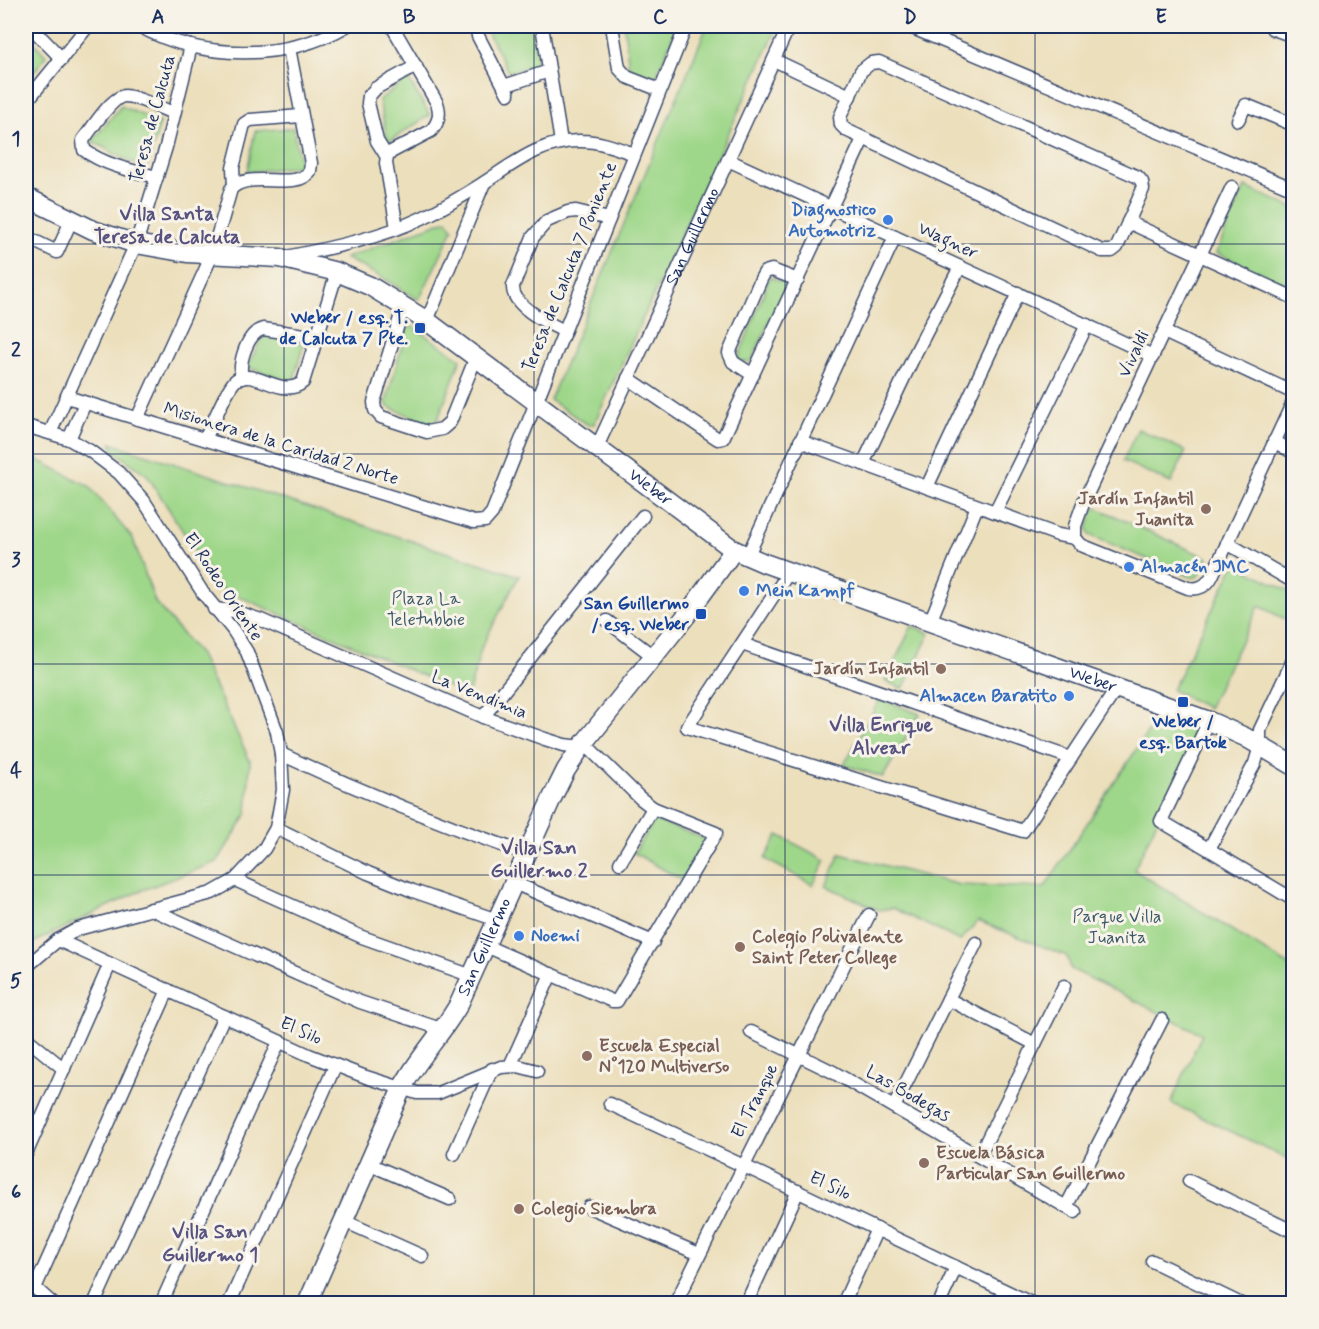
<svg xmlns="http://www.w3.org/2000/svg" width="1319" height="1329" viewBox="0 0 1319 1329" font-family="Mynerve,sans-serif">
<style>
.green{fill:#9ed789;stroke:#5c8374;stroke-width:1.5}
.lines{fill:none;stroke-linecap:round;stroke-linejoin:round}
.street-casing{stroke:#3a496c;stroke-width:15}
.secondary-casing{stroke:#3a496c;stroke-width:21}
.street{stroke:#fff;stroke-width:12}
.secondary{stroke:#fff;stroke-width:18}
.grid{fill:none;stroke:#1b2f5e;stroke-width:1.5;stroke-opacity:0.55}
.shop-dot{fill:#3f7fe0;stroke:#f7f3e8;stroke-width:2}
.transit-dot{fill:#1a4fb4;stroke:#f7f3e8;stroke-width:2}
.education-dot{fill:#8d6e63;stroke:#f7f3e8;stroke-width:2}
.labels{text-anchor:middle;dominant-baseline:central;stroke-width:6;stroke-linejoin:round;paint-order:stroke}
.street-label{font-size:18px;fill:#1b2f5e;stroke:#f7f3e8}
.shop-label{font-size:18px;font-weight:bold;fill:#366cbe;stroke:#f7f3e8;text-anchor:start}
.transit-label{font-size:18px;font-weight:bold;fill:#164399;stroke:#f7f3e8;text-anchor:end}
.education-label{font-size:18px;font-weight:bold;fill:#785e54;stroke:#f7f3e8;text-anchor:start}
.park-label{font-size:18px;fill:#3c5969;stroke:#f7f3e8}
.neighbourhood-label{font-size:20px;font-weight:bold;fill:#575280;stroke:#f7f3e8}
.neatline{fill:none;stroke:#1b2f5e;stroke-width:2}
.grid-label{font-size:20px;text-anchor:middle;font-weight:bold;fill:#1b2f5e}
</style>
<rect width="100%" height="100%" fill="#f7f3e8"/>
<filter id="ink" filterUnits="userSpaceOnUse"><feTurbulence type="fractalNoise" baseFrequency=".0167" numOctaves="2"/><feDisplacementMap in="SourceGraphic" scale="12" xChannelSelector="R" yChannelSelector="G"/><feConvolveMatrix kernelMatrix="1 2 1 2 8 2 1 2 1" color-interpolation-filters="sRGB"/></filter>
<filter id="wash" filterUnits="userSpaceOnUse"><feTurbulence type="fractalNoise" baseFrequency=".008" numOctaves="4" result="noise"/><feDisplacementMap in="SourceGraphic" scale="24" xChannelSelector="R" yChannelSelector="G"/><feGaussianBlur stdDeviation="1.35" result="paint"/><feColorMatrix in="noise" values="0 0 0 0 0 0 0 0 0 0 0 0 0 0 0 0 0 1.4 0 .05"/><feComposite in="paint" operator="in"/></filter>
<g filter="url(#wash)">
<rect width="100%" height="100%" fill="#ecdfbc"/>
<g class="green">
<polygon points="499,26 531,26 538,65 508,72 487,31"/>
<polygon points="624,26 667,26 676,29 656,77 629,69"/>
<polygon points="707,26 778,26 594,424 588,425 550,400"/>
<polygon points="26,33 46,56 26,83"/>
<polygon points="408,79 430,115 388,142 379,100"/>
<polygon points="121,106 160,123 147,168 124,159 92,141"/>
<polygon points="293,128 301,166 247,172 255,131"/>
<polygon points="1245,187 1293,208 1293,287 1216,253"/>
<polygon points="447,220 453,229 419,300 385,279 345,258"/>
<polygon points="770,277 787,284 751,362 737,361"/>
<polygon points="413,327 461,359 438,419 429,423 388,407 386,402 407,328"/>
<polygon points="263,336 304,343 293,383 247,367"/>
<polygon points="1138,429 1186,451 1171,483 1123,461"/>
<polygon points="111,443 519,576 482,646 468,695 219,588 147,475 114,451"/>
<polygon points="34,458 89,486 133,539 155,602 200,655 250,761 247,814 217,862 140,891 26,946 26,465"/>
<polygon points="1095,507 1208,558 1199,576 1193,578 1089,535 1087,528"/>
<polygon points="1235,564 1293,593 1293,623 1259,606 1208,708 1172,690"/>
<polygon points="912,626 930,633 903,689 885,681"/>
<polygon points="880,699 920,714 883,777 844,765"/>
<polygon points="1160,714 1200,730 1134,870 1293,968 1293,1161 1171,1103 1202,1034 1071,969 1067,956 978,921 960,941 893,908 879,910 826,886 840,854 960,885 1044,888"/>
<polygon points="654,820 706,839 682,880 634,853"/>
<polygon points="778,835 826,860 813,885 765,859"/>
</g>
</g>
<g filter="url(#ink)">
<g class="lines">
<g class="street-casing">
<g id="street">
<polyline points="30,26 62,59"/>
<path d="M139 26C201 60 284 62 346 26"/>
<path d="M392 26 437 103C441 114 439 122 431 131L391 152 387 157 386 163 397 228"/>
<polyline points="482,26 477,30 478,36 508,94"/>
<polyline points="542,26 561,142"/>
<polyline points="612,26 619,68 627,77 660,90"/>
<polyline points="908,26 1294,189"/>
<polyline points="774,60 850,96"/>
<polygon points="879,62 1138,177 1142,182 1143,189 1117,247 1112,251 1102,251 846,130 841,125 840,117 861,71 871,63"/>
<polyline points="504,86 549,71"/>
<polyline points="26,102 88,26"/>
<polyline points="1238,120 1246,105 1294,125"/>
<polyline points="387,157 377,141 368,103 369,96 376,88 416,66"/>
<polyline points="728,160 1153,356"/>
<path d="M157 177C133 171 104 165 84 150L83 140C91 130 112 96 125 96 137 96 161 109 174 113"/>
<polyline points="234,186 233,168 244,124 250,120 301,116"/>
<polyline points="1128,222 1294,298"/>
<polyline points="26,237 57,252 71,221"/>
<path d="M286 257C331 248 380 238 422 218 443 208 463 196 482 184 513 164 542 140 581 141 600 141 617 148 634 154"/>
<polyline points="404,305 374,402 375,410 381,417 427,432 442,429 450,422 476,357"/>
<polyline points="427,321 484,183"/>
<path d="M564 331C548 323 511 306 513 286L533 237 547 221 568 212 576 211 609 219"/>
<polyline points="1164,332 1294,393"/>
<polyline points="753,375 733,362 729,353 761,279 765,272 772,270 798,280"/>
<path d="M242 378C238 363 247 333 263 329L318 337"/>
<polyline points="628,378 715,437 718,439 723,438 863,139"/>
<polyline points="67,397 474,522 485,521 492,513 686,26"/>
<path d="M137 419 212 255 231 189C248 169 297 192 310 171L311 163 289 48"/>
<polyline points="26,426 69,439 90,451 119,473 144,501 203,593 233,630 247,652 277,732 281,754 283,790 276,828 264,849 235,880 212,893 78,929 58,940 26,967"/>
<polyline points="50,433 136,244 166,147 191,46"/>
<polyline points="69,439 85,403"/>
<path d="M205 439C211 428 227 387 236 380 255 367 282 400 303 382L337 272"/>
<polyline points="800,441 1058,535 1075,538"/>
<polyline points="1274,441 1294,453"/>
<path id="s1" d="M597 447 789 26"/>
<polyline points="863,464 916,352 960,267"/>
<polyline points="927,487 1018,293"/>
<polyline points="995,512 1087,325"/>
<polyline points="1075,538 1075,526 1084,501 1232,187"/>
<path d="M1075 538 1081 545 1188 588C1198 590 1207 586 1212 576L1294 400"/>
<polyline points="1227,543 1294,582"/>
<polyline points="747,557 895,237"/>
<polyline points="789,572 687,727 1023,831 1117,688"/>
<polyline points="214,609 234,611 261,620 483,717 545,739 564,745 589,748 640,798 653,808 716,833 617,1001 612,1001 486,946"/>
<polyline points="607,621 653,656"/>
<polyline points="930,622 977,506"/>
<polyline points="742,644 1071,758"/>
<polyline points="483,717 643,516"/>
<polyline points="1209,721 1161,821 1294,900"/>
<path d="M281 754C362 792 443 825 527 854"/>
<polyline points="276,828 368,873 413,891 497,920"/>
<polyline points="1209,849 1255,763 1260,746 1260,730 1294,658"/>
<polyline points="620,863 653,808"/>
<polyline points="235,880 362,937 472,976"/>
<polyline points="514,883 653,942"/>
<polyline points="151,909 360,1002 444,1030"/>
<polyline points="58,940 309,1055 366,1077 417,1093 438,1093 501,1067 518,1066 537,1071"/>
<polyline points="948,999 1035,1044"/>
<polyline points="751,1032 833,1072 1075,1212"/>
<polyline points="26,1038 64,1069"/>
<polyline points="510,1066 551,974"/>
<polyline points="610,1104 761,1174 1033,1304"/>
<polyline points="894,1107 976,943"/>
<polyline points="26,1115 38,1126"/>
<polyline points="26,1154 110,964"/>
<polyline points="454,1154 492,1069"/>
<polyline points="979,1156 1064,986"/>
<polyline points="369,1164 450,1199"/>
<polyline points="1189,1181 1294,1232"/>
<polyline points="589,1207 699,1254"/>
<polyline points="1066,1207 1162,1020"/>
<polyline points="344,1221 422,1256"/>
<polyline points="1152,1261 1241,1304"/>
<polyline points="26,1280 53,1304"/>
<polyline points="35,1288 168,990"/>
<polyline points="94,1304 224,1016"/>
<polyline points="161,1304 279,1042"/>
<polyline points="229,1304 335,1066"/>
<polyline points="675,1304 869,915"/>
<polyline points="746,1304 798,1191"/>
<polyline points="843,1304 877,1229"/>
<polyline points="939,1304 956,1267"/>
</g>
</g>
<g class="secondary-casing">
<g id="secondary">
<polyline points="1274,26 1294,33"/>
<path id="s2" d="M26 197 93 230 136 244 187 253 280 258 337 272 370 286 427 321 734 550 764 563 1209 721 1245 737 1294 766"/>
<path id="s3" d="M307 1304 402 1088C418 1058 442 1034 459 1004L552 798 566 770 581 747 686 616 734 550"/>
</g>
</g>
<use href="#street" class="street"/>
<use href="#secondary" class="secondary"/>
</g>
</g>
<path class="grid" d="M284 26V1304M534 26V1304M785 26V1304M1035 26V1304M26 244H1294M26 454H1294M26 664H1294M26 875H1294M26 1086H1294"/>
<g class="shop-dot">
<circle cx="888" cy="220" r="6"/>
<circle cx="1129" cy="567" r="6"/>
<circle cx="744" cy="591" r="6"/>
<circle cx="1069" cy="696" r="6"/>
<circle cx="519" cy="936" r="6"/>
</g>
<g class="transit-dot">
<rect x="414" y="322" width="12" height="12" rx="3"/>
<rect x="695" y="608" width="12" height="12" rx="3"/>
<rect x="1177" y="696" width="12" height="12" rx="3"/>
</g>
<g class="education-dot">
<circle cx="1206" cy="509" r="6"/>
<circle cx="941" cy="669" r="6"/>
<circle cx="740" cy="947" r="6"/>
<circle cx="587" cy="1056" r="6"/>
<circle cx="924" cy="1163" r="6"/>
<circle cx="519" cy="1209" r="6"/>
</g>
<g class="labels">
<g class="street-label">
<text transform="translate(153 119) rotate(-75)">Teresa de Calcuta</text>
<text stroke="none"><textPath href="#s1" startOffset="231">San Guillermo</textPath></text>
<text transform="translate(948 241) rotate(25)">Wagner</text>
<text transform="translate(570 267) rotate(-68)">Teresa de Calcuta 7 Poniente</text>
<text transform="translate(1134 354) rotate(-65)">Vivaldi</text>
<text transform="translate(281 444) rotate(17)">Misionera de la Caridad 2 Norte</text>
<text stroke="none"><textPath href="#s2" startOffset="705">Weber</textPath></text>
<text transform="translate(223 587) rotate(56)">El Rodeo Oriente</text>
<text stroke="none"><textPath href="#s2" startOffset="1191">Weber</textPath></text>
<text transform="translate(479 695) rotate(22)">La Vendimia</text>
<text stroke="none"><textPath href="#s3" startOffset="400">San Guillermo</textPath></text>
<text transform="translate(301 1031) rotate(24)">El Silo</text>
<text transform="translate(908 1094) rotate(30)">Las Bodegas</text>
<text transform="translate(755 1101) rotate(-63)">El Tranque</text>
<text transform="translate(830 1186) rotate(26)">El Silo</text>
</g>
<g class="shop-label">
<text x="876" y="210" text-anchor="end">Diagnostico<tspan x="876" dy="21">Automotriz</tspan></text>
<text x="1141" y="567">Almacén JMC</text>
<text x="756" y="591">Mein Kampf</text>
<text x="1057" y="696" text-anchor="end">Almacen Baratito</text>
<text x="531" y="936">Noemi</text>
</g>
<g class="transit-label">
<text x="408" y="318">Weber / esq. T.<tspan x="408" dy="21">de Calcuta 7 Pte.</tspan></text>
<text x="689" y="604">San Guillermo<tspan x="689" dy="21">/ esq. Weber</tspan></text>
<text x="1183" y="722" text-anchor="middle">Weber /<tspan x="1183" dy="21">esq. Bartok</tspan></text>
</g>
<g class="education-label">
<text x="1194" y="499" text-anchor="end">Jardín Infantil<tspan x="1194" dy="21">Juanita</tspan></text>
<text x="929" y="669" text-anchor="end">Jardín Infantil</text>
<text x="752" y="937">Colegio Polivalente<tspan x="752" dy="21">Saint Peter College</tspan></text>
<text x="599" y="1046">Escuela Especial<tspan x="599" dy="21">N°120 Multiverso</tspan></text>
<text x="936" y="1153">Escuela Básica<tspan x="936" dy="21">Particular San Guillermo</tspan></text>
<text x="531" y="1209">Colegio Siembra</text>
</g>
<g class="park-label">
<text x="426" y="599">Plaza La<tspan x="426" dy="21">Teletubbie</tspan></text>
<text x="1117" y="917">Parque Villa<tspan x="1117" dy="21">Juanita</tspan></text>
</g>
<g class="neighbourhood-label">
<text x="167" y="214">Villa Santa<tspan x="167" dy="23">Teresa de Calcuta</tspan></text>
<text x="881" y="725">Villa Enrique<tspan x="881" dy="23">Alvear</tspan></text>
<text x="539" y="848">Villa San<tspan x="539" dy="23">Guillermo 2</tspan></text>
<text x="210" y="1232">Villa San<tspan x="210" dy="23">Guillermo 1</tspan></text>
</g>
</g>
<rect width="1319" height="1329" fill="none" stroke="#f7f3e8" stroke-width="66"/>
<rect x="33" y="33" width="1253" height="1263" class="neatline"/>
<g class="grid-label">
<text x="158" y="23">A</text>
<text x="409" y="23">B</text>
<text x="660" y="23">C</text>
<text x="910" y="23">D</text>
<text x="1161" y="23">E</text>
<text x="16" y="145">1</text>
<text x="16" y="356">2</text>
<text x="16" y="566">3</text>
<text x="16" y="777">4</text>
<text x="16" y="987">5</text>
<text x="16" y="1198">6</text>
</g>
</svg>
